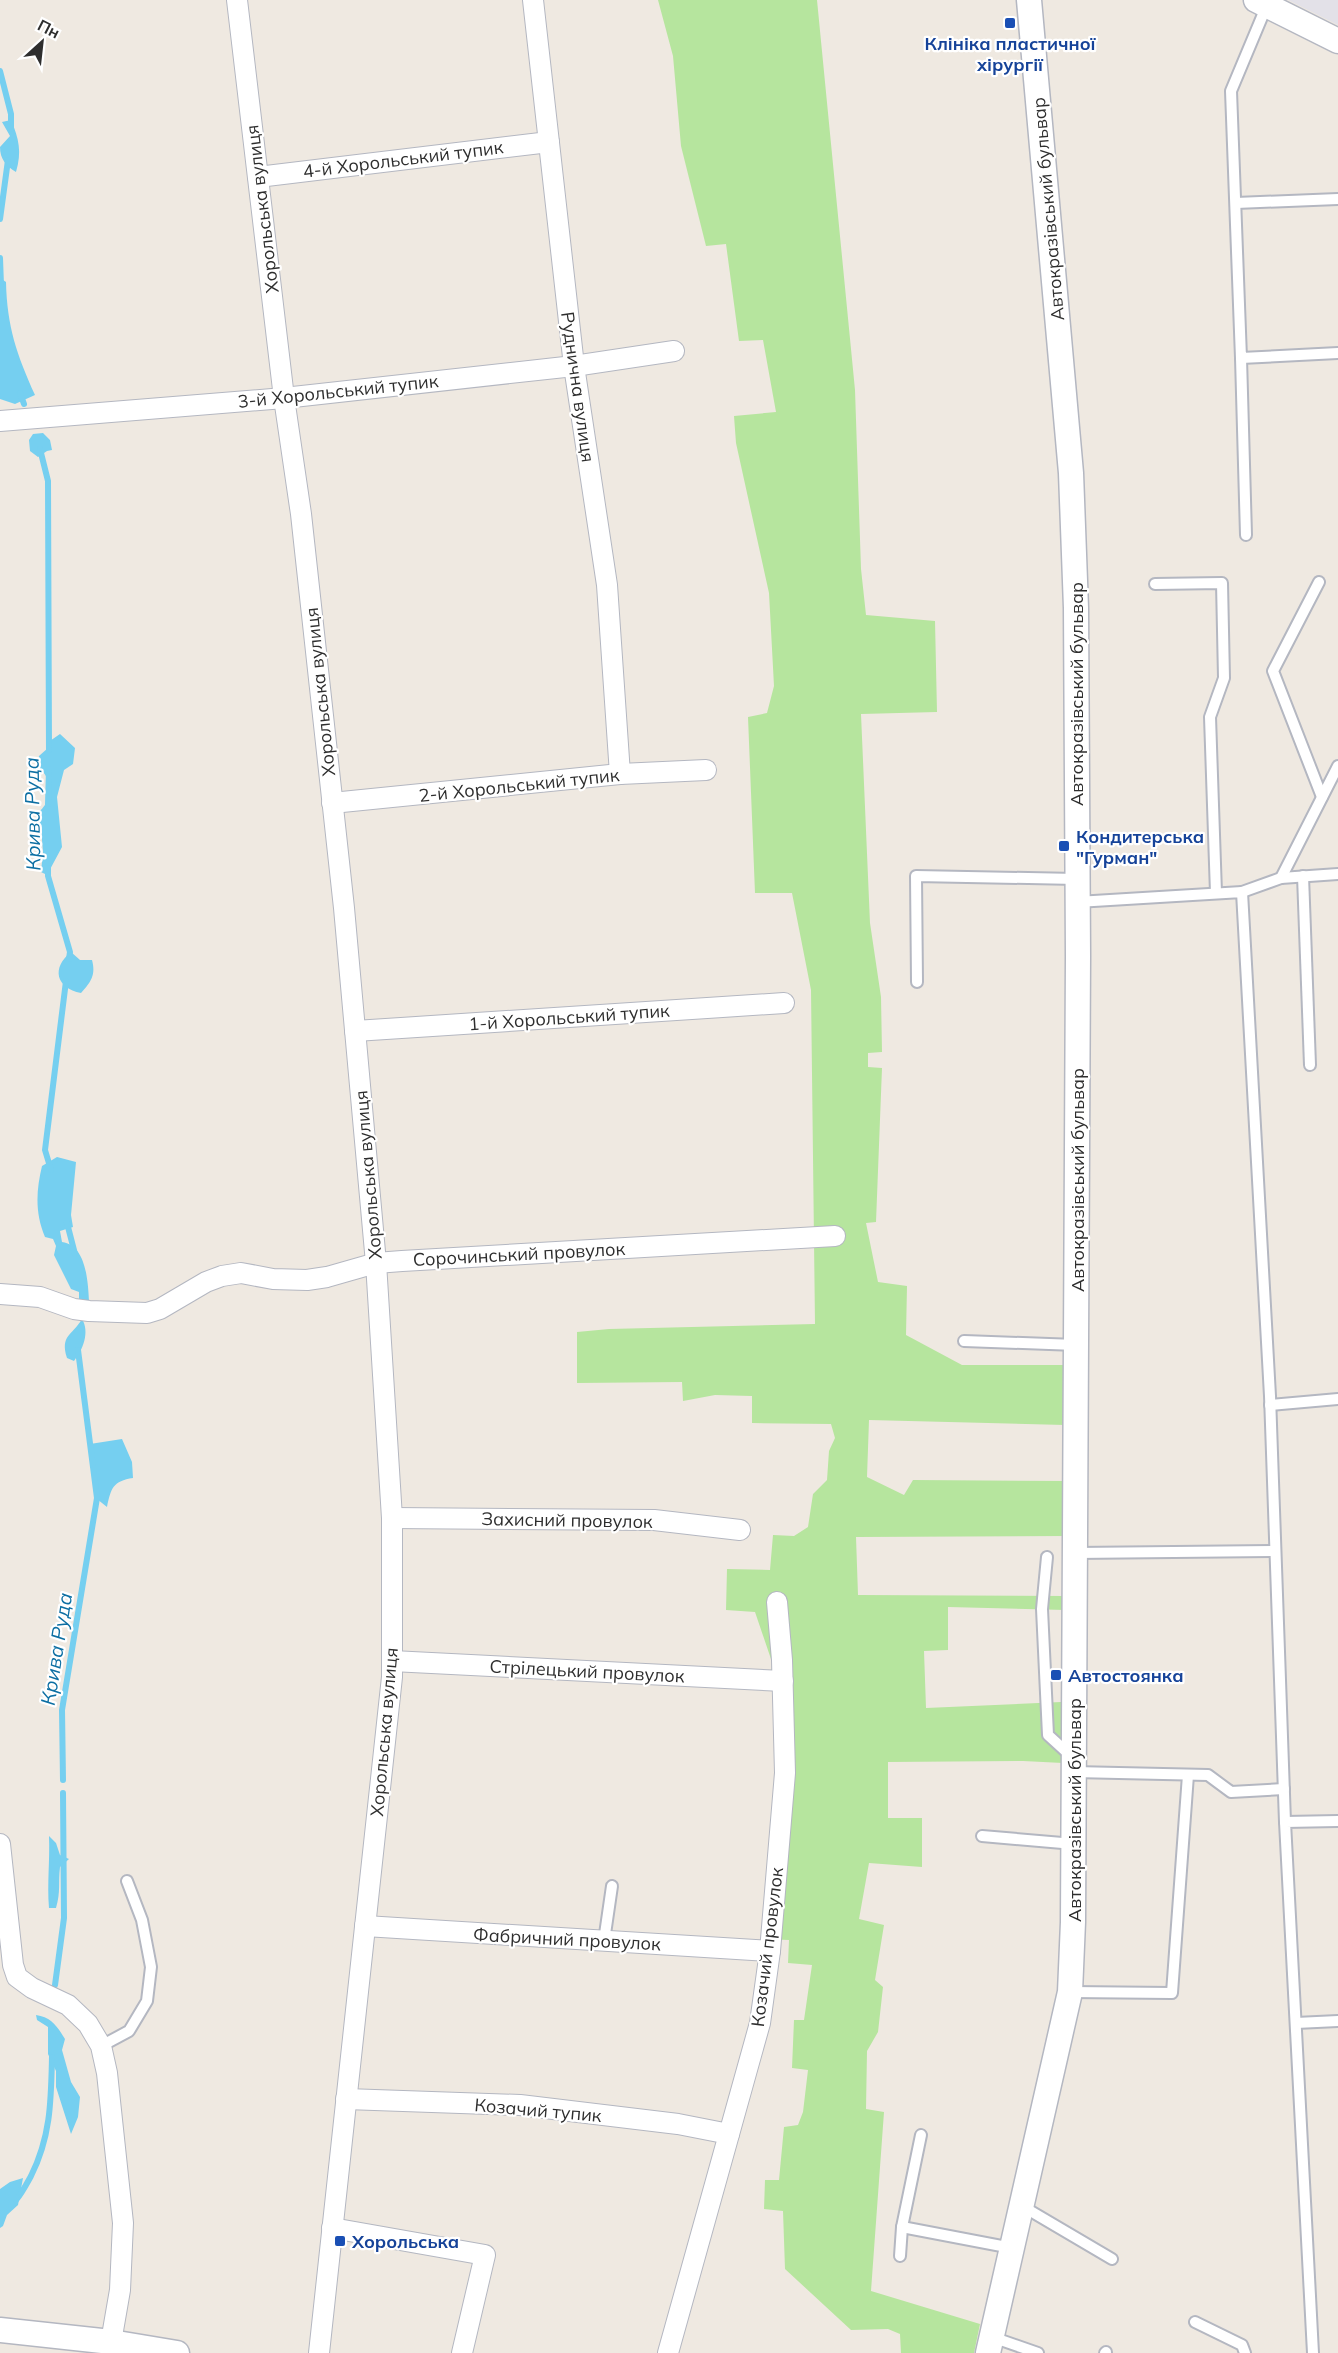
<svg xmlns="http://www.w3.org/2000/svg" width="1338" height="2353" viewBox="0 0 1338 2353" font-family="Mulish,sans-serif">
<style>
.industrial{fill:#e3e1e8}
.green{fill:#b6e59e}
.water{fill:#75cff0}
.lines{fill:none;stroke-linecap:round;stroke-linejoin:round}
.stream{stroke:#75cff0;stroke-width:6}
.service-casing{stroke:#b4b7c1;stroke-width:14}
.minor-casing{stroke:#b4b7c1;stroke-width:22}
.tertiary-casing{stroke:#b4b7c1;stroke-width:27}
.service{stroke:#fff;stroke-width:10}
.minor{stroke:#fff;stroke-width:20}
.tertiary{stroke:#fff;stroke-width:24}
.transit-dot{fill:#1a4fb4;stroke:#fff;stroke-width:2}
.labels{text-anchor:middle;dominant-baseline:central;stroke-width:4.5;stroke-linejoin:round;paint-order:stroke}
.transit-label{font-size:18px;font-weight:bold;fill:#164399;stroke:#fff;text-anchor:start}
.street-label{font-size:18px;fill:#2e2e2e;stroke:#fff}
.water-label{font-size:20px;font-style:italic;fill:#0d6fa3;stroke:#fff}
</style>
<rect width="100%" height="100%" fill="#efe9e1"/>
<polygon class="industrial" points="1288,0 1338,0 1338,25"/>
<polygon class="green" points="658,0 817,0 855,390 861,569 866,615 935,621 937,712 861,714 870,923 881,997 882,1052 868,1053 868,1067 882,1068 876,1222 866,1223 878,1282 907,1286 906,1335 962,1365 1065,1365 1065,1425 869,1420 867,1477 904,1495 913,1480 1066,1481 1067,1536 856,1537 858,1595 1064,1596 1065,1610 948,1607 948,1650 924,1651 926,1708 1061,1702 1063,1763 1023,1761 888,1762 888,1818 922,1818 922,1867 869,1863 859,1919 884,1925 875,1980 883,1987 878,2032 867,2051 866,2109 884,2112 871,2291 980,2324 974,2353 901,2353 900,2334 888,2329 851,2330 785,2269 783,2211 764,2209 765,2180 779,2180 784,2127 798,2125 803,2112 808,2070 792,2068 794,2020 804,2020 812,1965 788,1963 789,1940 762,1939 779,1761 780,1689 771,1688 772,1662 755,1612 726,1610 727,1569 770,1570 773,1535 794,1536 808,1527 813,1494 827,1480 829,1451 835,1438 831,1424 752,1423 752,1396 715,1395 683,1401 682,1382 577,1383 577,1332 609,1329 815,1324 811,990 792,893 755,893 748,717 767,713 774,686 769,593 736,443 734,416 776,412 763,340 739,341 726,244 706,246 681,146 673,56"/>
<g class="water">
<path d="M11 120C19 139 22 152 16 172 6 166 0 159 0 147L10 136 2 122Z"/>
<path d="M0 278 6 282C7 327 17 355 35 395L15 404 0 399Z"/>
<polygon points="43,433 50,440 52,450 47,451 38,457 30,451 29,440 33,434"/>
<path d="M60 734 75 748 73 764 64 770 57 797 62 847 47 875 41 872 43 852 41 828 36 823V815C55 797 55 783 37 765L39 756 48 748 47 743Z"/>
<path d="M71 952 80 960H92C96 975 91 982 81 993 56 988 51 968 71 952Z"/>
<path d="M57 1157 76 1162 71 1215 73 1227 60 1231 62 1242C86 1245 88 1281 89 1301L79 1300V1292L71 1289 54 1255 56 1246 53 1239 45 1237C35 1213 36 1191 42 1166Z"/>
<path d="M82 1319C90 1332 83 1350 74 1361L67 1358C60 1335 72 1336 82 1319Z"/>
<path d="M122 1439 132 1462 133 1478C113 1481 111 1488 107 1507L97 1499 90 1444Z"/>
<path d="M49 1836 56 1843 60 1855 69 1859 60 1867C58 1883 61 1891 56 1908H49C47 1883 50 1861 49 1836Z"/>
<path d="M36 2015C51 2017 57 2026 65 2039L62 2050 71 2082 80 2097 78 2117 71 2134 56 2087V2071L48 2054V2027L37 2020Z"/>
<polygon points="23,2178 18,2205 7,2215 3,2226 0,2228 0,2189 10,2182"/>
</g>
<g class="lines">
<g class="stream">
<polyline points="0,71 11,114 11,129"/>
<polyline points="0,219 8,160"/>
<polyline points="0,258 1,285"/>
<polyline points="20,393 24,404"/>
<polyline points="40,449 48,481 49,750"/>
<polyline points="48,804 49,769"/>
<polyline points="48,868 48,876 70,952 69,959"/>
<polyline points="51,1170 45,1150 66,981"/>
<polyline points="67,1223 75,1254"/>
<polyline points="63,1780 62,1710 97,1498 78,1350"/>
<polyline points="55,1985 64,1918 63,1793"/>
<path d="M16 2200C22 2193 26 2185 31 2176 51 2136 51 2100 52 2057"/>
</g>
<g class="service-casing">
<g id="service">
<polyline points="1267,5 1231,91 1241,358 1338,353"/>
<polyline points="1236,203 1338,199"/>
<polyline points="1241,358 1246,535"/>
<polyline points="1319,582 1273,671 1322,797"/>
<polyline points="1155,584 1222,583 1224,678 1210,717 1216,893"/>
<polyline points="1303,876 1310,1065"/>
<polyline points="1281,878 1338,766"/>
<polyline points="1242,892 1281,878 1338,874"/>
<polyline points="1077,902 1242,892 1270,1396 1285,1822"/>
<polyline points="917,982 916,876 1077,879"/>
<polyline points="964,1341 1076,1345"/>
<polyline points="1270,1405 1338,1399"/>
<polyline points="1075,1553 1275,1551"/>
<polyline points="1047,1557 1042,1609 1048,1735 1071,1756"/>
<polyline points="1074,1772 1208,1775 1231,1792 1284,1789"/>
<polyline points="982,1836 1074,1844"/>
<polyline points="604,1941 612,1886"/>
<polyline points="1070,1992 1172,1993 1188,1775"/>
<polyline points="1296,2023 1338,2021"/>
<polyline points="101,2046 129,2031 147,2001 151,1967 142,1920 127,1881"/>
<polyline points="1022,2206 1112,2259"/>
<polyline points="902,2227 1012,2248"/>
<polyline points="900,2256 902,2227 921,2135"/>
<polyline points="1195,2322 1242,2345 1245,2353"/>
<polyline points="992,2337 1038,2353"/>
<polyline points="1105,2353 1106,2352"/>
<polyline points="1313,2353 1285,1822 1338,1821"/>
</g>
</g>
<g class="minor-casing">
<g id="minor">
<polyline points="237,0 284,398 301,514 344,908 376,1263 392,1518 392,1677 319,2353"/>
<polyline points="533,0 574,366 607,585 620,774"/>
<polyline points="258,177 549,142"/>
<polyline points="0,421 284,398 574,366 674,351"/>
<polyline points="332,803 620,774 706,770"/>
<polyline points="355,1031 784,1003"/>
<polyline points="0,1294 40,1297 74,1309 89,1311 147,1313 160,1309 206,1282 222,1276 241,1273 273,1279 307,1280 327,1277 376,1263 402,1261 835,1236"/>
<polyline points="392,1518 654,1520 740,1530"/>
<polyline points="392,1661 783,1681"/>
<polyline points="0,1844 13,1965 17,1977 32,1988 68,2005 88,2024 101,2046 107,2073 123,2223 120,2290 111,2342"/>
<polyline points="365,1926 770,1951"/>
<polyline points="346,2099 520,2105 678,2124 729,2134"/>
<polyline points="332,2228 485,2255 462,2353"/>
<polyline points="668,2353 760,2023 770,1951 785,1773 782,1660 777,1602"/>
</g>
</g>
<g class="tertiary-casing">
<g id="tertiary">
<polyline points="1256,0 1338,41"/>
<polyline points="0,2330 111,2342 177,2353"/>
<polyline points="988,2353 1070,1992 1073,1922 1078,956 1076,608 1071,473 1029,0"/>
</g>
</g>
<use href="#service" class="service"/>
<use href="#minor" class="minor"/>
<use href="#tertiary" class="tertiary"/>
</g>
<g class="transit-dot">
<rect x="1004" y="17" width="12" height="12" rx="3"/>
<rect x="1058" y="840" width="12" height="12" rx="3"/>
<rect x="1050" y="1669" width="12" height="12" rx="3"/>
<rect x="334" y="2235" width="12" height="12" rx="3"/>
</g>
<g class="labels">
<g class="transit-label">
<text x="1010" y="43" text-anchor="middle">Клініка пластичної<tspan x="1010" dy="21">хірургії</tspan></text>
<text x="1076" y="836">Кондитерська<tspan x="1076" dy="21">"Гурман"</tspan></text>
<text x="1068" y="1675">Автостоянка</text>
<text x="352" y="2241">Хорольська</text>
</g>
<g class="street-label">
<text transform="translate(403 159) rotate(-7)">4-й Хорольський тупик</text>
<text transform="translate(262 209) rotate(-97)">Хорольська вулиця</text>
<text transform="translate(1048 209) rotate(-95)">Автокразівський бульвар</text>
<text transform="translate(578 387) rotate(82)">Руднична вулиця</text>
<text transform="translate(338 391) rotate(-6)">3-й Хорольський тупик</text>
<text transform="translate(320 692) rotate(-96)">Хорольська вулиця</text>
<text transform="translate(1076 694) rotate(-90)">Автокразівський бульвар</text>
<text transform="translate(519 785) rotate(-6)">2-й Хорольський тупик</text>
<text transform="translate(569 1017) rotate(-4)">1-й Хорольський тупик</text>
<text transform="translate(368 1175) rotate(-95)">Хорольська вулиця</text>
<text transform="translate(1077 1180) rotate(-90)">Автокразівський бульвар</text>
<text transform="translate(519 1254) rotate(-3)">Сорочинський провулок</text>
<text transform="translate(567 1520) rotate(1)">Захисний провулок</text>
<text transform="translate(587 1671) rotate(3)">Стрілецький провулок</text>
<text transform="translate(384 1732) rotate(-85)">Хорольська вулиця</text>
<text transform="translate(1074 1810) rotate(-90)">Автокразівський бульвар</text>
<text transform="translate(567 1939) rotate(3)">Фабричний провулок</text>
<text transform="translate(767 1947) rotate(-83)">Козачий провулок</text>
<text transform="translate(538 2110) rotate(5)">Козачий тупик</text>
</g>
<g class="water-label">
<text transform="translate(32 814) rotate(-91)">Крива Руда</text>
<text transform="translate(56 1649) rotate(-81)">Крива Руда</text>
</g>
</g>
<g transform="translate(42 42) rotate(27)" stroke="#ffffff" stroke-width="4.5" paint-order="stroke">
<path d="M0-4.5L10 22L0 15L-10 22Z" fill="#2e2e2e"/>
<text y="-9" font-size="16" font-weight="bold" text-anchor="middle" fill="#2e2e2e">Пн</text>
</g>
</svg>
